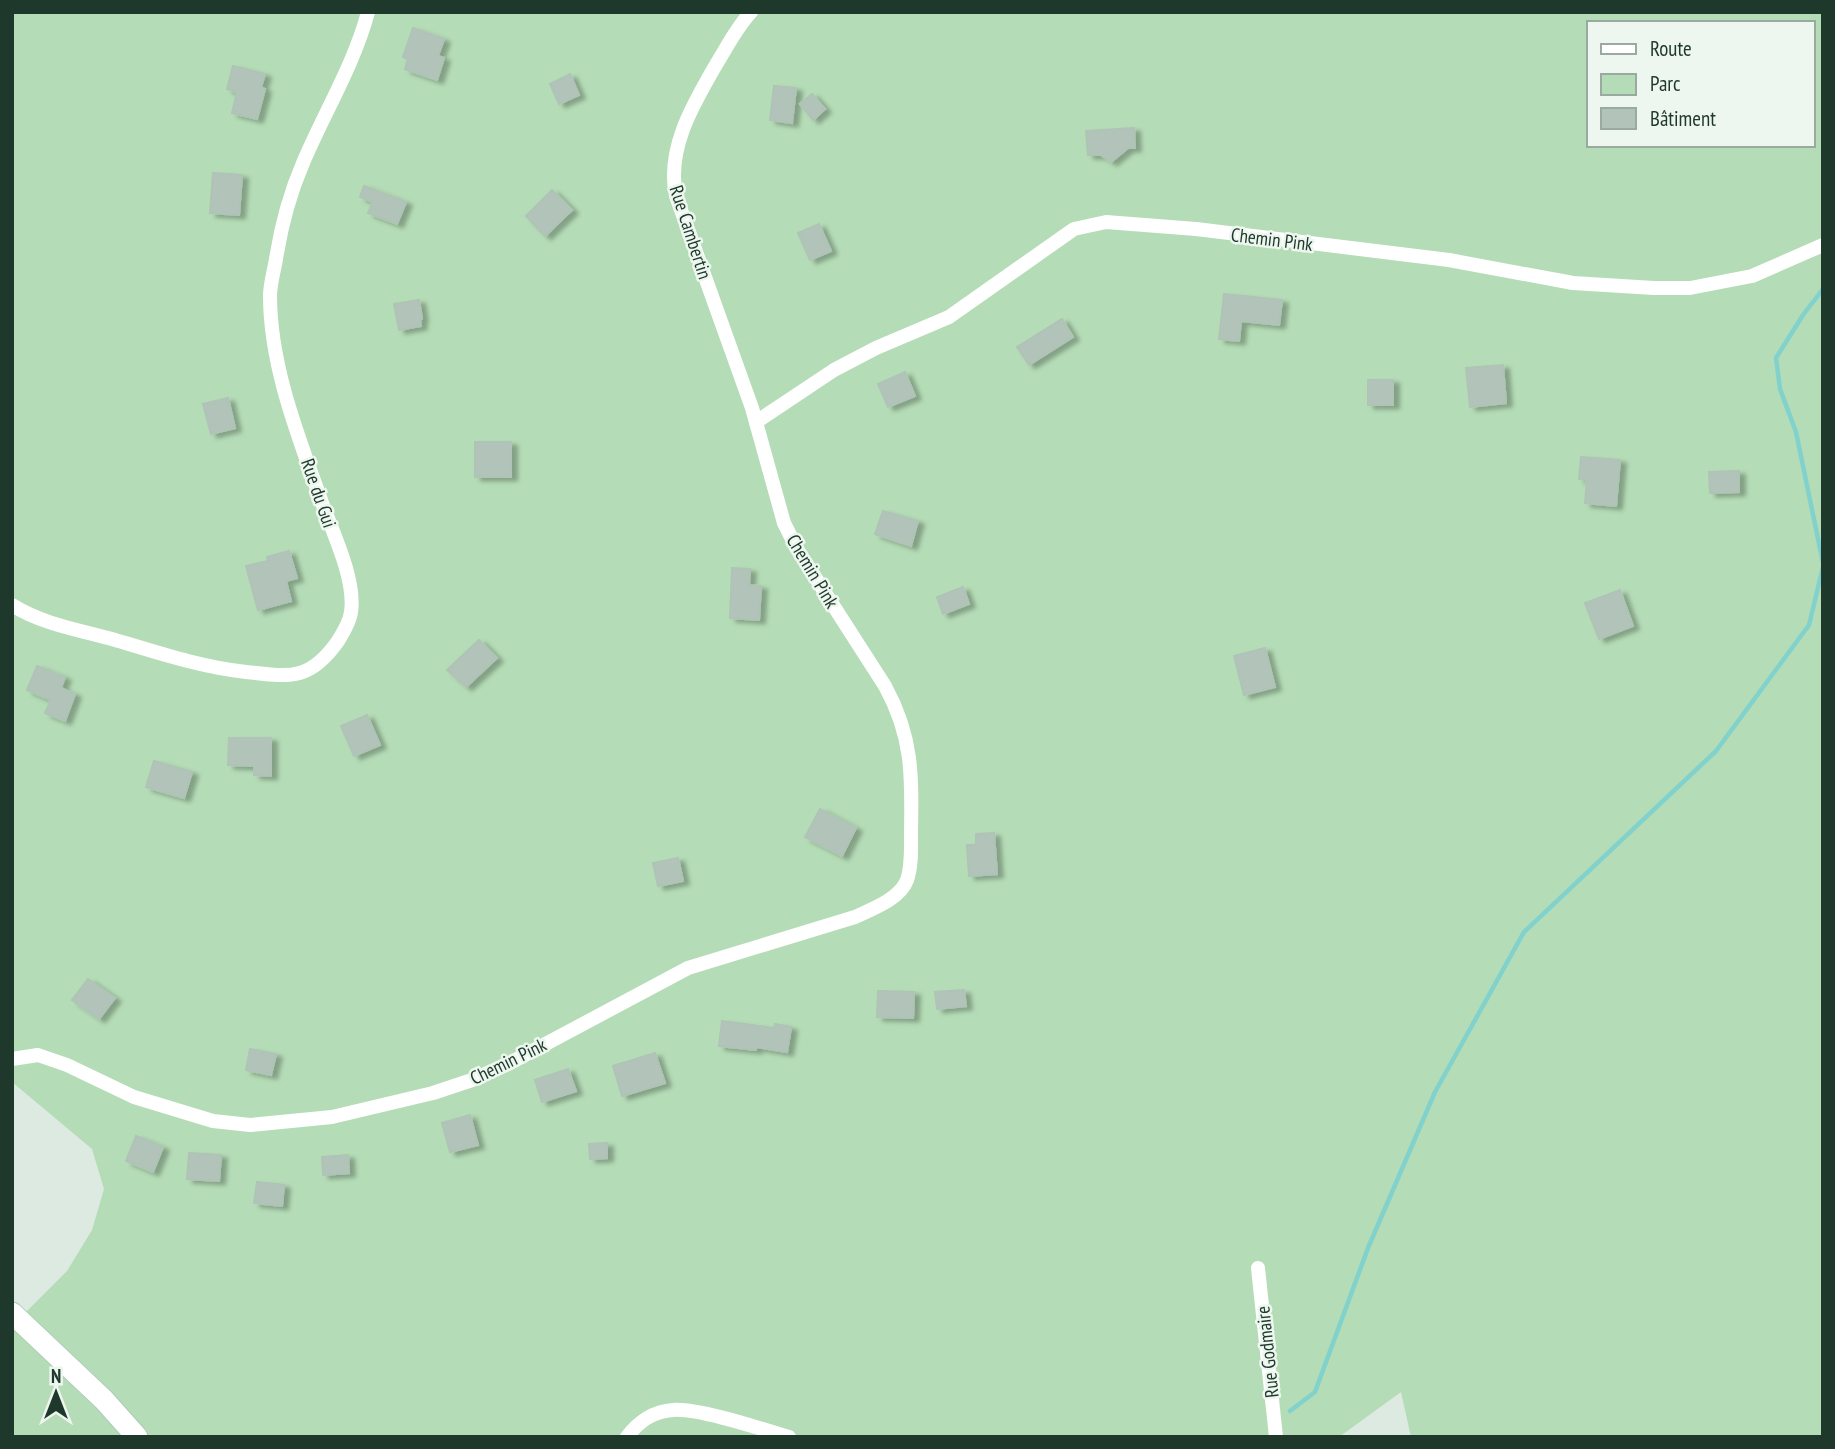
<svg xmlns="http://www.w3.org/2000/svg" width="1835" height="1449" viewBox="0 0 1835 1449" font-family="'PT Sans Narrow',sans-serif">
<style>
.green{fill:#b4dcb6;fill-rule:evenodd}
.lines{fill:none;stroke-linecap:round;stroke-linejoin:round}
.stream{stroke:#81d2cc;stroke-width:4.5}
.building{fill:#b2c4b9;stroke:#afc3b6;stroke-width:2;filter:url(#shadow)}
.secondary-casing{stroke:#afcaba;stroke-width:23}
.minor{stroke:#fff;stroke-width:14}
.secondary{stroke:#fff;stroke-width:21}
.labels{text-anchor:middle;dominant-baseline:central;stroke-width:5;stroke-linejoin:round;paint-order:stroke}
.street-label{font-size:19px;fill:#1e392c;stroke:#edf6ef}
</style>
<defs>
<filter id="shadow"><feDropShadow dx="6" dy="3.5" stdDeviation="2" flood-color="#0004"/></filter>
</defs>
<rect width="100%" height="100%" fill="#ddeae1"/>
<path class="green" d="M12 12H1823V1437H1411L1401 1392 1339 1437H12V1326L67 1271 92 1230 104 1189 92 1149 12 1082ZM1588 23H1812V145H1588Z"/>
<g class="lines">
<g class="stream">
<polyline points="1823,289 1803,315 1776,358 1780,389 1796,432 1823,563"/>
<polyline points="1290,1411 1315,1392 1368,1248 1435,1092 1524,932 1716,751 1809,625 1823,567"/>
</g>
</g>
<g class="building">
<polygon points="413,28 444,39 438,56 444,58 437,80 405,69 408,59 403,57"/>
<polygon points="233,66 265,74 261,87 265,89 257,119 232,113 237,92 227,89"/>
<polygon points="570,74 579,95 559,104 550,84"/>
<polygon points="774,86 796,88 792,123 770,120"/>
<polygon points="812,94 825,109 813,120 800,104"/>
<polygon points="1134,128 1135,148 1128,148 1111,162 1101,155 1088,155 1086,131"/>
<polygon points="213,173 242,175 239,215 210,213"/>
<polygon points="364,186 406,202 397,224 368,213 373,202 360,197"/>
<polygon points="552,190 572,210 545,236 526,216"/>
<polygon points="819,224 831,251 810,260 798,233"/>
<polygon points="1224,294 1282,300 1279,325 1241,321 1239,341 1219,339"/>
<polygon points="419,300 422,319 420,320 421,326 399,330 394,304"/>
<polygon points="1062,319 1073,337 1029,365 1017,347"/>
<polygon points="1503,365 1506,403 1470,407 1466,368"/>
<polygon points="905,372 915,396 888,407 878,384"/>
<rect x="1368" y="380" width="25" height="25"/>
<polygon points="228,398 235,428 211,434 203,404"/>
<rect x="475" y="442" width="36" height="35"/>
<polygon points="1581,457 1620,460 1616,506 1585,503 1587,480 1579,479"/>
<polygon points="1739,471 1739,492 1710,493 1709,472"/>
<polygon points="883,511 918,521 911,546 875,534"/>
<polygon points="289,551 297,578 286,581 291,601 258,610 246,566 268,561 267,557"/>
<polygon points="732,568 750,569 749,585 761,586 759,620 730,618"/>
<polygon points="963,587 969,604 943,614 937,597"/>
<polygon points="1620,590 1633,626 1599,639 1585,603"/>
<polygon points="479,640 497,658 466,687 447,670"/>
<polygon points="1265,648 1275,687 1244,695 1234,656"/>
<polygon points="37,666 65,677 61,688 75,694 65,721 45,713 51,700 27,690"/>
<polygon points="367,715 380,745 354,756 341,726"/>
<polygon points="229,738 271,738 271,776 254,775 254,766 228,765"/>
<polygon points="154,761 192,772 184,798 146,787"/>
<polygon points="820,809 856,828 842,856 805,837"/>
<polygon points="994,833 997,874 969,876 967,845 976,845 976,834"/>
<polygon points="678,858 683,881 658,886 653,863"/>
<polygon points="88,979 115,998 99,1019 72,1000"/>
<polygon points="964,990 966,1006 937,1009 935,992"/>
<polygon points="878,991 914,992 913,1018 877,1017"/>
<polygon points="722,1021 774,1028 775,1024 791,1027 787,1052 756,1047 756,1050 719,1046"/>
<polygon points="250,1049 276,1054 271,1075 246,1070"/>
<polygon points="655,1053 665,1083 622,1096 613,1066"/>
<polygon points="568,1069 576,1091 542,1102 535,1080"/>
<polygon points="470,1115 478,1145 450,1152 442,1123"/>
<polygon points="136,1136 163,1147 153,1172 126,1161"/>
<polygon points="607,1143 607,1158 590,1159 589,1144"/>
<polygon points="189,1153 221,1155 219,1181 187,1179"/>
<polygon points="348,1155 349,1173 323,1175 322,1157"/>
<polygon points="257,1182 284,1185 282,1206 254,1203"/>
</g>
<g class="lines">
<g class="secondary-casing">
<polyline id="secondary" points="12,1313 104,1400 137,1437"/>
</g>
<g class="minor">
<polyline points="756,422 834,370 876,348 949,317 1074,229 1106,222 1196,229 1449,260 1573,283 1654,288 1690,288 1752,276 1823,245"/>
<path d="M12 605C42 624 79 630 112 639 156 652 200 667 246 672 290 677 310 681 338 641 343 633 350 621 351 612 356 579 332 531 321 500 298 436 270 365 270 296 270 284 274 271 276 259 281 227 290 193 303 163 324 113 354 65 368 12"/>
<path d="M12 1059 38 1055 67 1065 134 1097 213 1121 250 1125 332 1117 433 1093 472 1080 508 1064 688 968 855 917C872 909 900 899 907 880 912 866 911 847 911 832 912 776 913 737 885 686L797 549 784 523 752 408 676 196C666 148 694 103 717 63 728 45 737 27 751 12"/>
<polyline points="1258,1268 1276,1437"/>
<path d="M627 1437C638 1422 654 1411 673 1410 698 1408 762 1429 789 1437"/>
</g>
<use href="#secondary" class="secondary"/>
</g>
<g class="labels">
<g class="street-label">
<text transform="translate(691 232) rotate(72)">Rue Cambertin</text>
<text transform="translate(1272 239) rotate(7)">Chemin Pink</text>
<text transform="translate(319 493) rotate(71)">Rue du Gui</text>
<text transform="translate(813 571) rotate(59)">Chemin Pink</text>
<text transform="translate(508 1061) rotate(-26)">Chemin Pink</text>
<text transform="translate(1267 1352) rotate(-96)">Rue Godmaire</text>
</g>
</g>
<rect width="1835" height="1449" fill="none" stroke="#1e392c" stroke-width="28"/>
<rect x="1587" y="21" width="228" height="126" fill="#edf6ef" stroke="#9aaaa1" stroke-width="2"/>
<rect x="1601" y="44" width="35" height="10" fill="#ffffff" stroke="#9aaaa1" stroke-width="2"/>
<text x="1650" y="56" font-size="21" fill="#1e392c">Route</text>
<rect x="1601" y="74" width="35" height="21" fill="#b4dcb6" stroke="#9aaaa1" stroke-width="2"/>
<text x="1650" y="91" font-size="21" fill="#1e392c">Parc</text>
<rect x="1601" y="108" width="35" height="21" fill="#b2c4b9" stroke="#9aaaa1" stroke-width="2"/>
<text x="1650" y="126" font-size="21" fill="#1e392c">Bâtiment</text>
<g transform="translate(56 1393)" stroke="#edf6ef" stroke-width="5" paint-order="stroke">
<path d="M0-5L12 26L0 18L-12 26Z" fill="#1e392c"/>
<text y="-10" font-size="19" font-weight="bold" text-anchor="middle" fill="#1e392c">N</text>
</g>
</svg>
